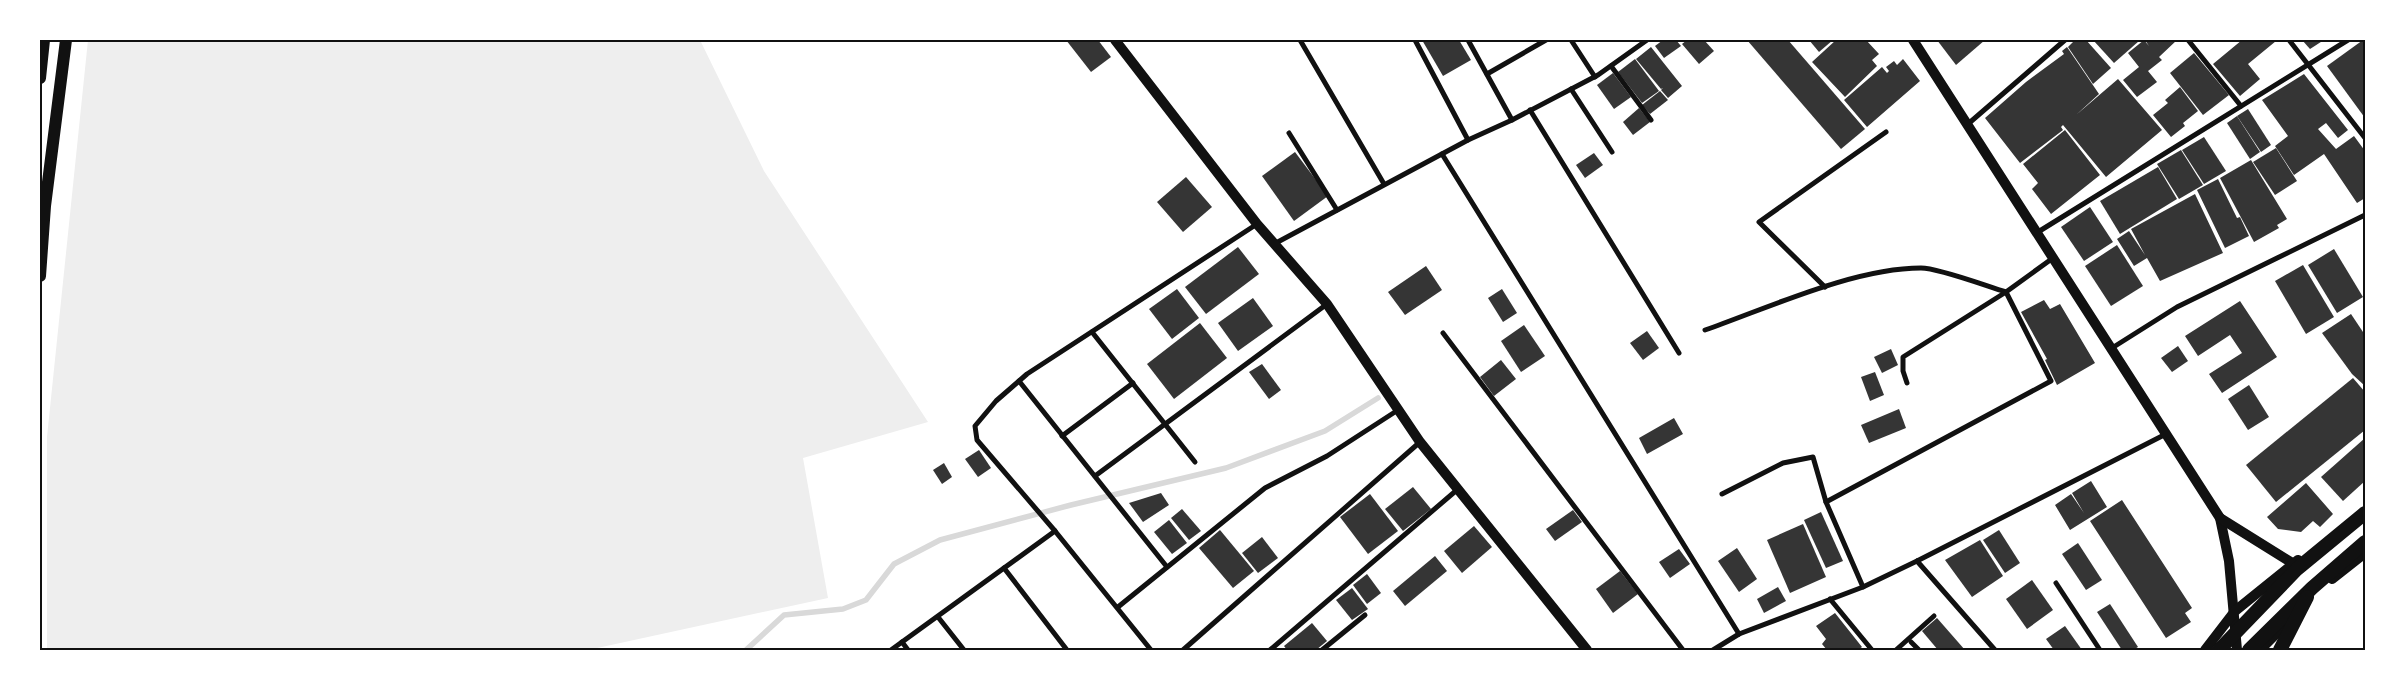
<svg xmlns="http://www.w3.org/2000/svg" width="2405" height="690" viewBox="0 0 2405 690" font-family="'Varela Round',sans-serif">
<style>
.green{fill:#eee}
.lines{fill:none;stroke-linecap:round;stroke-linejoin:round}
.stream{stroke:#d9d9d9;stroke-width:5.5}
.building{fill:#353535}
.minor{stroke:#111;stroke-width:5}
.secondary{stroke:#111;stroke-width:10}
.primary{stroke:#111;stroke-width:12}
.trunk{stroke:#111;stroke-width:14}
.neatline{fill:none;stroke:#111;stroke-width:2}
</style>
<rect width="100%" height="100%" fill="#fff"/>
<polygon class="green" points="88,40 700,40 764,171 928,422 803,458 828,598 588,650 47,650 47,437"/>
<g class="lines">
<polyline class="stream" points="746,650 784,615 843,609 866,600 894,564 940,540 1071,505 1226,468 1325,431 1378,398"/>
</g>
<g class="building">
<polygon points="1066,40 1098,40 1111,57 1091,72"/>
<polygon points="1422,40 1459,40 1471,60 1443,76"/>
<polygon points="1663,40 1676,40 1681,46 1664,58 1655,46"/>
<polygon points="1687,40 1704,40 1714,51 1699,64 1682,44"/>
<polygon points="1747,40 1788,40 1865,129 1841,149"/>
<polygon points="1809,40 1833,40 1819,52"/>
<polygon points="1836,40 1866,40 1879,54 1872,60 1877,66 1845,97 1812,62"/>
<polygon points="1937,40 1985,40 1956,65"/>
<polygon points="2075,40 2086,40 2111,68 2093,84 2068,47"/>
<polygon points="2093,40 2138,40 2139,41 2114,63"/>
<polygon points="2144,40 2149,46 2145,40 2177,40 2159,57 2162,60 2148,71 2157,82 2137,97 2123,80 2139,67 2128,53"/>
<polygon points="2242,40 2276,41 2248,64 2260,79 2240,96 2213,64"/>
<polygon points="2302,40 2324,40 2310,49"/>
<polygon points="2363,40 2365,40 2365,118 2327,66"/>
<polygon points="1651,47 1682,86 1668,98 1661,90 1663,88 1661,89 1636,59"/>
<polygon points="2067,47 2099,94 2076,115 2118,79 2162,130 2106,177 2063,125 2061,127 2063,130 2020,163 1985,118 2026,82 2064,54 2062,51"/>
<polygon points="2194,53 2229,95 2203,115 2170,73"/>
<polygon points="1635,59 1659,91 1642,103 1618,72"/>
<polygon points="1903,59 1920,81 1867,127 1844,100 1882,67 1887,73 1889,71 1886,67 1894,61 1897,65"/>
<polygon points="1613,73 1631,97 1614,109 1597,85"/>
<polygon points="2304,74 2348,130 2338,138 2326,123 2318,129 2336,149 2354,136 2365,151 2365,198 2357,203 2324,154 2294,175 2275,146 2288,136 2262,100"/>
<polygon points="2180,87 2198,111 2183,123 2185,126 2171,137 2153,115 2168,103 2165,100"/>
<polygon points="1660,91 1668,100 1650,114 1642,105"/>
<polygon points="1639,108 1650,122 1633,135 1623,122"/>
<polygon points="2248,109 2271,145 2261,152 2237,116"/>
<polygon points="2237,116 2260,152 2250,159 2227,123"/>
<polygon points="2065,130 2100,175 2051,214 2032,189 2038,183 2023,164"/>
<polygon points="2204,137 2226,171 2204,184 2182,150"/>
<polygon points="2276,148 2297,181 2275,195 2253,162"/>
<polygon points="2181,150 2203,185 2179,199 2157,164"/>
<polygon points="1295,152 1328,196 1294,221 1262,176"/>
<polygon points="1594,153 1603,165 1585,178 1576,165"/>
<polygon points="2251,160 2287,219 2277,225 2279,228 2254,242 2220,178"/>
<polygon points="2158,167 2177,199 2120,234 2100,201"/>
<polygon points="1186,177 1212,207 1183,232 1157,202"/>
<polygon points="2218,179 2237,218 2240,217 2249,236 2225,248 2197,190"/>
<polygon points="2195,194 2223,253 2160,281 2147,258 2134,266 2117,239 2129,231 2145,255 2131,229"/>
<polygon points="2090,207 2113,242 2084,261 2061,227"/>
<polygon points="2117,245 2143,286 2111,306 2085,266"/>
<polygon points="1238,247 1259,274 1206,314 1185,287"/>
<polygon points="2334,249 2363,297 2337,313 2308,265"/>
<polygon points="2303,265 2334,317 2306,334 2275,281"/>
<polygon points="1426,266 1442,290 1405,315 1388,292"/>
<polygon points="1177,289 1199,318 1172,339 1149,309"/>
<polygon points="1502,289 1517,313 1503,322 1488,298"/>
<polygon points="1253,298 1273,326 1238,351 1218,323"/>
<polygon points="2044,300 2050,309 2060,304 2095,363 2057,385 2045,360 2047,359 2021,312"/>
<polygon points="2240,301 2277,357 2222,393 2209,374 2242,353 2230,335 2198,356 2185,336"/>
<polygon points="2351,314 2365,335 2365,386 2352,374 2322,333"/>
<polygon points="1200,323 1227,358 1174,399 1147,364"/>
<polygon points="1524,325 1545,356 1521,372 1501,341"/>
<polygon points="1647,331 1659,348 1643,360 1630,343"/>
<polygon points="2178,346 2188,361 2172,372 2161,358"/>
<polygon points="1891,349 1898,365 1882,373 1874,357"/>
<polygon points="1501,360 1516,379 1494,396 1480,377"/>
<polygon points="1262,364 1281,390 1269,399 1249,372"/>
<polygon points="1875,372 1884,395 1870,401 1861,377"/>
<polygon points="2353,378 2365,392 2365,430 2276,502 2246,465"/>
<polygon points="2249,385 2269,417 2248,430 2228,399"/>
<polygon points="1899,409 1906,428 1869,443 1861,425"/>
<polygon points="1674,418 1683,434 1647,454 1639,438"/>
<polygon points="2365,438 2365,481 2343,501 2321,477"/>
<polygon points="979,450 991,468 978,477 965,459"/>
<polygon points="944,463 952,477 942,484 933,470"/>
<polygon points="2091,481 2107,507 2070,530 2055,505 2071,494 2084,513 2072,493"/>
<polygon points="2306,483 2333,514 2320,527 2313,521 2301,532 2278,529 2267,517"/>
<polygon points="1413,487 1431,509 1403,531 1385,509"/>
<polygon points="1161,493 1169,505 1143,522 1129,503"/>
<polygon points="1370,494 1398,531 1368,554 1340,517"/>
<polygon points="2122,500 2192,608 2185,613 2191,622 2166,638 2090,521"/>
<polygon points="1182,509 1201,531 1189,540 1171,518"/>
<polygon points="1573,510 1582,522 1555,541 1546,529"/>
<polygon points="1821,512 1843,561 1826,568 1804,520"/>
<polygon points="1169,520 1187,543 1172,554 1154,532"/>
<polygon points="1803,524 1826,577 1790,593 1767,540"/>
<polygon points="1474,526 1492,547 1462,573 1444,551"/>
<polygon points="1220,530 1254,571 1233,588 1199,548"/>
<polygon points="1999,530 2020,563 2005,573 1983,540"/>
<polygon points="1262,537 1278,558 1258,573 1242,553"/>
<polygon points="1980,540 2003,576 1972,597 1945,560"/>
<polygon points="2078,543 2102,580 2086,590 2062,554"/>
<polygon points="1737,548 1757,579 1739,592 1718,561"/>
<polygon points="1679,549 1690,564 1670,578 1659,562"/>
<polygon points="1435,556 1447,571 1405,606 1393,591"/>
<polygon points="1620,571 1638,594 1613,613 1596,589"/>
<polygon points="1367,574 1381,593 1367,604 1353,585"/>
<polygon points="2032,580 2053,610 2027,629 2006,599"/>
<polygon points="1778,587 1786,601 1764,613 1757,599"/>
<polygon points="1352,588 1368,609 1352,620 1336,600"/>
<polygon points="2110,604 2138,647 2133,650 2122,650 2097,612"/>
<polygon points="1835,613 1862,647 1858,650 1827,650 1822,644 1826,639 1816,626"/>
<polygon points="1937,618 1965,650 1938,650 1922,631"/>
<polygon points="1312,623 1327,641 1316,650 1287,650 1284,646"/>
<polygon points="2065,626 2082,650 2054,650 2046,639"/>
</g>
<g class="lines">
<g class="minor">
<polyline points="1300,40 1384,184"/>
<polyline points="1415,40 1468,140"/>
<polyline points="1468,40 1512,120"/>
<polyline points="1571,40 1595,77"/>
<polyline points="2188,40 2241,106"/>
<polyline points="2289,40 2365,138"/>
<polyline points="1611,66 1651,120"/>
<polyline points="1487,74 1546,40"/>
<polyline points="1571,89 1612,152"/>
<polyline points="1530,110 1679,353"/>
<polyline points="1968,124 2065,40"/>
<polyline points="1289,133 1337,210"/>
<polyline points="1442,154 1739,634"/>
<polyline points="2038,232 2348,40"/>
<polyline points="1274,244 1468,140 1512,120 1598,75 1647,40"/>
<polyline points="1825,287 1759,222 1886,132"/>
<path d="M1705 330C1768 308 1854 268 1921 268 1939 268 1986 286 2006 292L2051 381 1826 502"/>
<polyline points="1092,332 1195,462"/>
<polyline points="1443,333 1683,650"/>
<polyline points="2112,348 2177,307 2365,215"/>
<polyline points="1019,381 1167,567"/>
<polyline points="1907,383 1903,371 1903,357 2006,292 2053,258"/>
<polyline points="1062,436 1133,383"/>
<polyline points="1095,476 1327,304"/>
<polyline points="1722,494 1783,463 1813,457 1826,502 1863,587"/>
<polyline points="1917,561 1995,650"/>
<polyline points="1004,568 1067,650"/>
<polyline points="2056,583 2100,650"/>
<polyline points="1830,599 1872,650"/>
<polyline points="1118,607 1265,488 1327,456 1398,410"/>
<polyline points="938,617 964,650"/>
<polyline points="902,642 908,650"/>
<polyline points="1911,642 1919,650"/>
<polyline points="891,650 1055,531"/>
<polyline points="1151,650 1055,531 977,440 975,426 996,401 1027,374 1257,224"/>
<polyline points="1183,650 1420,442"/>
<polyline points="1270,650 1458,489"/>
<polyline points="1322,650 1365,615"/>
<polyline points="1713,650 1739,634 1863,587 1917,561 2166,434"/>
<polyline points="1896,650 1934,616"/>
</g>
<g class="secondary">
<polyline points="1115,40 1257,224 1327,304 1420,442 1587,650"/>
<polyline points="1913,40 2220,518 2229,561 2237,650"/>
<polyline points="2220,518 2294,564"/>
<polyline points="2332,579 2365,553"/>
<polyline points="2205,650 2235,611 2298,560"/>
<polyline points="2260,650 2295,615"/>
</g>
<g class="primary">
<polyline points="40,78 44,40"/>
<polyline points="40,276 45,206 66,40"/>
</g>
<g class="trunk">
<polyline points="2219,650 2297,569 2365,513"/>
<polyline points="2249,650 2312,588 2365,542"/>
<polyline points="2280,650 2307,597"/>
</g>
</g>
<rect width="2405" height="690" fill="none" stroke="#ffffff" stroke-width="82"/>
<rect x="41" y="41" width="2323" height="608" class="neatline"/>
</svg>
